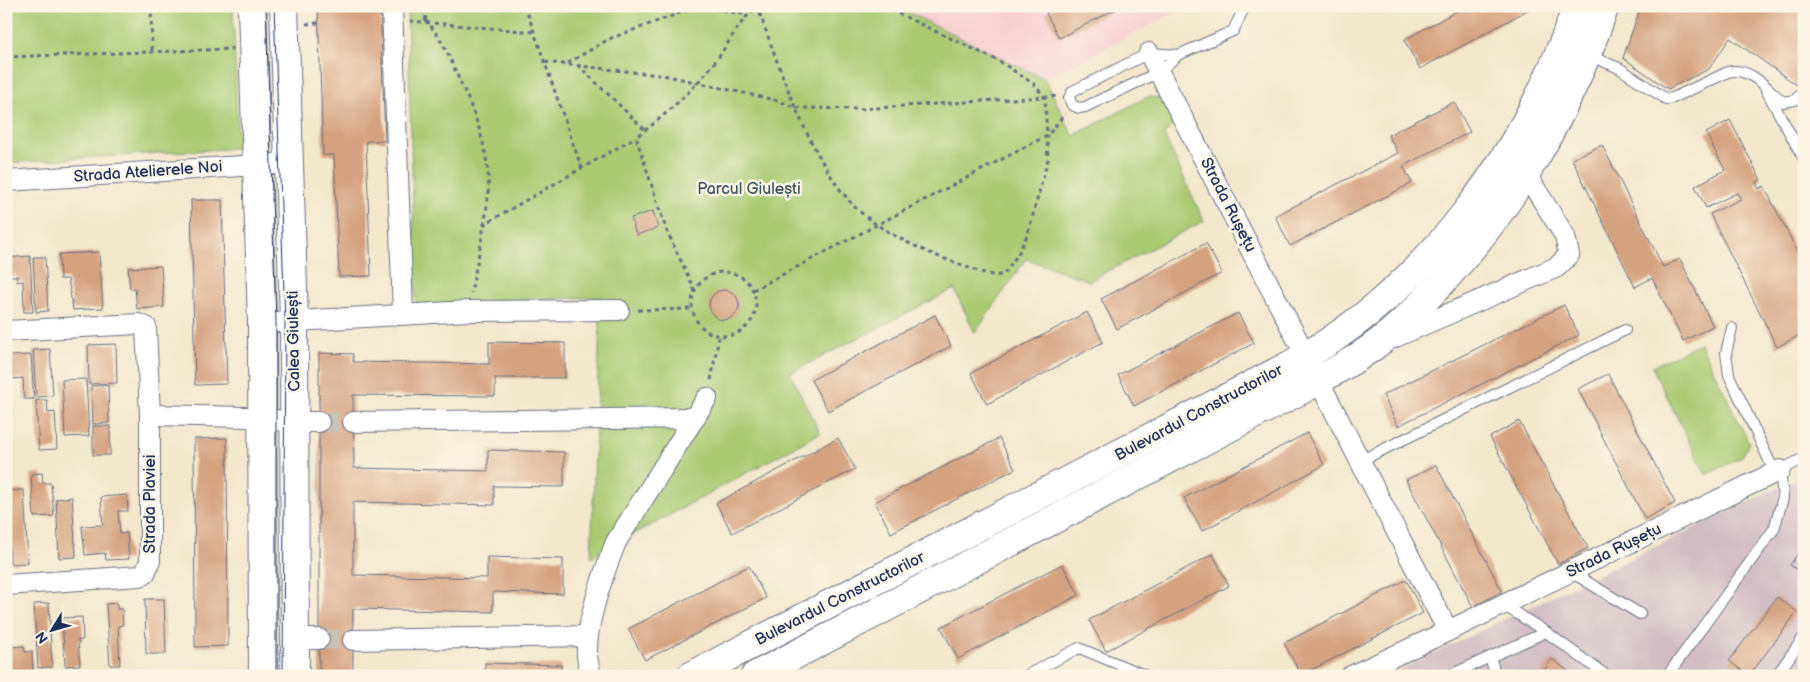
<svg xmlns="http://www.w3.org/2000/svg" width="1810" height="682" viewBox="0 0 1810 682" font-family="'Balsamiq Sans',sans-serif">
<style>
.built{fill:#f7cfd0}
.industrial{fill:#d2bdc5}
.green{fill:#abcb73;stroke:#637d68}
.building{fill:#d5a280}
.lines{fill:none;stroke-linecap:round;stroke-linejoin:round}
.street-tunnel{stroke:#c8c2b6;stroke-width:20;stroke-dasharray:20 10;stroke-linecap:butt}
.lane-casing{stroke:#676f84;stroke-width:12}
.street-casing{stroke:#676f84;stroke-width:22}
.secondary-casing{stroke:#676f84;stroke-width:30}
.path{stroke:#676f84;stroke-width:3;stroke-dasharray:4 4;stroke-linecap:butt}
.lane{stroke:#fff;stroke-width:10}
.street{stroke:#fff;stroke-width:20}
.secondary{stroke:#fff;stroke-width:28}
.tram{stroke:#1b2f5e;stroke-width:1}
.labels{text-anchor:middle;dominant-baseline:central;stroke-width:5;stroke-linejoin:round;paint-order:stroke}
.street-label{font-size:16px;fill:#1b2f5e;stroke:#fcf5e5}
.park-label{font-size:16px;fill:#3f5663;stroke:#fcf5e5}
</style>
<rect width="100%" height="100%" fill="#fcf5e5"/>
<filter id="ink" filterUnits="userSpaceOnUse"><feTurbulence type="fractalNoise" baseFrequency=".02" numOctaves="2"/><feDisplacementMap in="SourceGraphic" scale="10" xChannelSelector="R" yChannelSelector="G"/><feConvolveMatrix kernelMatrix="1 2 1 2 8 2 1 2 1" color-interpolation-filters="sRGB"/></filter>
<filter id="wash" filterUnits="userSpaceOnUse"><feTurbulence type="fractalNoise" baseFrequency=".0096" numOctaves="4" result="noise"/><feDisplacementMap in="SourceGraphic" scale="20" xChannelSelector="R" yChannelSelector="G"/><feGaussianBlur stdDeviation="1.12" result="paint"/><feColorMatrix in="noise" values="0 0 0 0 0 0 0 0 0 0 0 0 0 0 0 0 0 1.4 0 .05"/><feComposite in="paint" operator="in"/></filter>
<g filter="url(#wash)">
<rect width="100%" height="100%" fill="#f3e7cc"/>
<polygon class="built" points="895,6 1188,6 1045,79"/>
<polygon class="industrial" points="1804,475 1804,676 1387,676"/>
<g class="green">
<polygon points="6,6 233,6 238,148 6,163"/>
<polygon points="407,6 895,6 1045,79 1073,136 1147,97 1165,98 1176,121 1164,135 1204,221 1089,281 1026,259 975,333 954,289 790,373 820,433 591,558 601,297 416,305"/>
<polygon points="1700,343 1749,443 1742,457 1706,475 1652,367"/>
</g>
<g id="blocks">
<g class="building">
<polygon points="318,6 380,6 385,141 366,141 371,276 339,277 334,155 323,155"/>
<polygon points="1059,6 1122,6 1059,38 1046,13"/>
<polygon points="1466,6 1535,6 1420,69 1404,40"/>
<polygon points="1641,6 1804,6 1804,90 1730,38 1709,69 1668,89 1623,58"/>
<polygon points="1454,102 1470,132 1403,166 1412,183 1290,246 1275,216 1398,153 1388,135"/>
<polygon points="1730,120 1761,180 1756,183 1759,189 1764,186 1804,265 1804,333 1777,347 1710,214 1741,199 1737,193 1706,208 1695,186 1725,170 1706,133"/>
<polygon points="1602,145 1663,267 1680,259 1713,326 1683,341 1652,278 1635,287 1572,159"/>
<polygon points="191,200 222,200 227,384 195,385"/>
<polygon points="653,211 658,228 636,235 631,218"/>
<polygon points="1206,243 1222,273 1117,329 1101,299"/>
<polygon points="99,252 103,308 73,310 68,279 60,279 59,254"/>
<polygon points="30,256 33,312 24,312 23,281 17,282 17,276 6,276 6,258"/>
<polygon points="33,257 45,257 48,311 36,312"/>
<polygon points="161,266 164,307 137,309 135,288 130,289 128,268"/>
<circle cx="724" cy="305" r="15"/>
<polygon points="1564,305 1579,335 1398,426 1383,395"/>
<polygon points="1087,312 1103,342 987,404 971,373"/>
<polygon points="1238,313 1254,343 1134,406 1118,375"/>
<polygon points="935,315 951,346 828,411 811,380"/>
<polygon points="489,342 565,343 565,378 495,378 495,396 353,395 354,468 488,471 488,450 564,452 564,487 494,486 494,505 353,502 353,575 487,578 487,557 563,559 563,594 493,592 493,612 353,609 353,676 319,676 319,353 353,354 353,362 489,364"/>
<polygon points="116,344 117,383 89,384 88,345"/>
<polygon points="50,349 53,396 36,397 33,350"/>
<polygon points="31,355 34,399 24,399 23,378 12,379 10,356"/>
<polygon points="1608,374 1675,503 1645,519 1578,389"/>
<polygon points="86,379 89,436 65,437 62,380"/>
<polygon points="108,385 109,423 93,424 91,386"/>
<polygon points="36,400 47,400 48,413 55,412 57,449 39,450"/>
<polygon points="1519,421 1588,548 1558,564 1490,437"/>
<rect x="93" y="426" width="17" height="29"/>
<polygon points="1307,433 1324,465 1202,531 1184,498"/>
<polygon points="227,438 228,646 195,647 194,439"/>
<polygon points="838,438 855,469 732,533 716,503"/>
<polygon points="999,438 1015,469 891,533 875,502"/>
<polygon points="1436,465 1502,591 1473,607 1406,480"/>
<polygon points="42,473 43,483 51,483 54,516 34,517 31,474"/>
<polygon points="24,490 28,563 10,564 6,491"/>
<polygon points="127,495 128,511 118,511 120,534 127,533 129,559 106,560 105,553 85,555 82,526 103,525 101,497"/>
<polygon points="72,497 76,557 59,558 56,499"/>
<polygon points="1804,545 1804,575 1790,565"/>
<polygon points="1213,554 1229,586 1106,651 1089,620"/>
<polygon points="1062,564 1079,595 958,659 941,627"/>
<polygon points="749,566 766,598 645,660 628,629"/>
<polygon points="1406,580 1423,613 1301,675 1284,643"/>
<polygon points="1777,597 1797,612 1749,676 1729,661"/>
<polygon points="145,599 164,599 166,654 146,654"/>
<polygon points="49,603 52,667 38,668 34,604"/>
<polygon points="117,603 117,609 122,609 123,625 118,626 120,665 110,665 106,604"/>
<polygon points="82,617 83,640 78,640 80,665 65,666 62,618"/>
<polygon points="24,646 25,652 32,651 33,676 11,676 9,647"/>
<polygon points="1552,659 1575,676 1540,676"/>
<polygon points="485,663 561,665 561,676 485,676"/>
</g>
</g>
</g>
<g filter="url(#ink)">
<use href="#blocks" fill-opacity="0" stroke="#676f84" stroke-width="1"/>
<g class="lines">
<g class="street-tunnel">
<polyline points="319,422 353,422"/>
<polyline points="319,639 353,640"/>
</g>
<g class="lane-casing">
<g id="lane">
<polyline points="1178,55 1149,53 1073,91 1069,98 1072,105 1079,108 1085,107 1159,72 1178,55 1233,31 1245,6"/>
<path d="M1588 55 1619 68 1666 99 1673 98 1728 72C1749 66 1768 89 1783 102L1795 100 1804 90"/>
<polyline points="1766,90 1804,159"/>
<polyline points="1732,328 1726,353 1729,375 1775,473"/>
<polyline points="1360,461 1625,330"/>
<polyline points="1571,572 1640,614"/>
<polyline points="1503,605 1546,632 1607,676"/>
<polyline points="1490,657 1496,676"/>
<polyline points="1025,676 1079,648 1147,676"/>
<polyline points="1448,676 1546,632"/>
<polyline points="1667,676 1774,529 1783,498 1780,470 1804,458"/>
<polyline points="1776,676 1804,637"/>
</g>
</g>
<g class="street-casing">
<g id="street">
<polyline points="392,6 403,314"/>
<polyline points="1149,53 1448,631"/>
<polyline points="6,181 290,163"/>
<polyline points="262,323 468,311 619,310"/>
<polyline points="6,331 139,324 146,327 150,415 150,561 145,573 140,576 6,585"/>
<polyline points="1393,338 1557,267 1569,255 1565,236 1526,174 1516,166"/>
<polyline points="150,415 247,417 294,422 319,422"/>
<polyline points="353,422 695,418"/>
<polyline points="294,639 319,639"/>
<polyline points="353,640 588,636"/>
<path d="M591 676C589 668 587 660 587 653 586 621 604 572 616 542L707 398"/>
<polyline points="1351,676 1448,631 1780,470"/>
</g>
</g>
<g class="secondary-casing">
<g id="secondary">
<polyline points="252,6 262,323 263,676"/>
<polyline points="284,6 294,321 295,676"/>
<path d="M691 676 1290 365C1427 290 1527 152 1577 6"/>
<path d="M755 676 1303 389C1327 376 1352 362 1374 346 1399 328 1421 304 1443 281 1519 198 1568 112 1605 6"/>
</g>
</g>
<g class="path">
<polyline points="151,6 152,52"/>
<polyline points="525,6 582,169"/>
<path d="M757 6C780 69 807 153 852 204 874 228 923 252 954 262 967 266 990 279 1004 274L1018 254 1028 233 1048 159 1045 98 1034 84 999 61 882 6"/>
<polyline points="6,8 58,6"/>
<path d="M425 20C441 36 450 58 459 79 476 115 491 154 488 196 485 228 477 261 471 293"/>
<polyline points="425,20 429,6"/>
<polyline points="410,21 534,32"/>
<polyline points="306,24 318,23"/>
<polyline points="6,57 231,49 231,47"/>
<polyline points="6,61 10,163"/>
<polyline points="545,62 668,76 779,101 797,108 860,109 1058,96"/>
<polyline points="568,63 609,39 699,6 747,15"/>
<polyline points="578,65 645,130"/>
<polyline points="483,225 636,137"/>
<circle cx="724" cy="304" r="32"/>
<polyline points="753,290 1048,135 1065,114"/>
<path d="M695 291 666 229 636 137C666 115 692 91 715 62 729 43 738 22 757 7"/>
<polyline points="638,310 692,309"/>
<polyline points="711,380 719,336"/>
</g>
<use href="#lane" class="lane"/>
<use href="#street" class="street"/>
<use href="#secondary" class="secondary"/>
<g class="tram">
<polyline points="266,6 276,322 276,676"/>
<polyline points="274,6 285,321 283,676"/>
</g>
</g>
</g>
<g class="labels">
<g class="street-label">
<text transform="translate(148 172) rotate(-4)">Strada Atelierele Noi</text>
<text transform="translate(1228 205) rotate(63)">Strada Rușețu</text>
<text transform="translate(294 341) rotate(-91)">Calea Giulești</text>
<text transform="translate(1199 413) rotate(-28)">Bulevardul Constructorilor</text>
<text transform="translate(150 504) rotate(-90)">Strada Plaviei</text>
<text transform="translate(1614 551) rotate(-26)">Strada Rușețu</text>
<text transform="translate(840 599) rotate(-27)">Bulevardul Constructorilor</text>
</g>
<g class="park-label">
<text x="749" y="189">Parcul Giulești</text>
</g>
</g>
<rect width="1810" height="682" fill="none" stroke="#fcf5e5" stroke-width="25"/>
<g transform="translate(52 630) rotate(233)" stroke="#fcf5e5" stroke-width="4" paint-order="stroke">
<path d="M0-4L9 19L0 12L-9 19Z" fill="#1b2f5e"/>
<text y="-8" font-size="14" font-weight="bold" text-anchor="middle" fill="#1b2f5e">N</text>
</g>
</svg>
